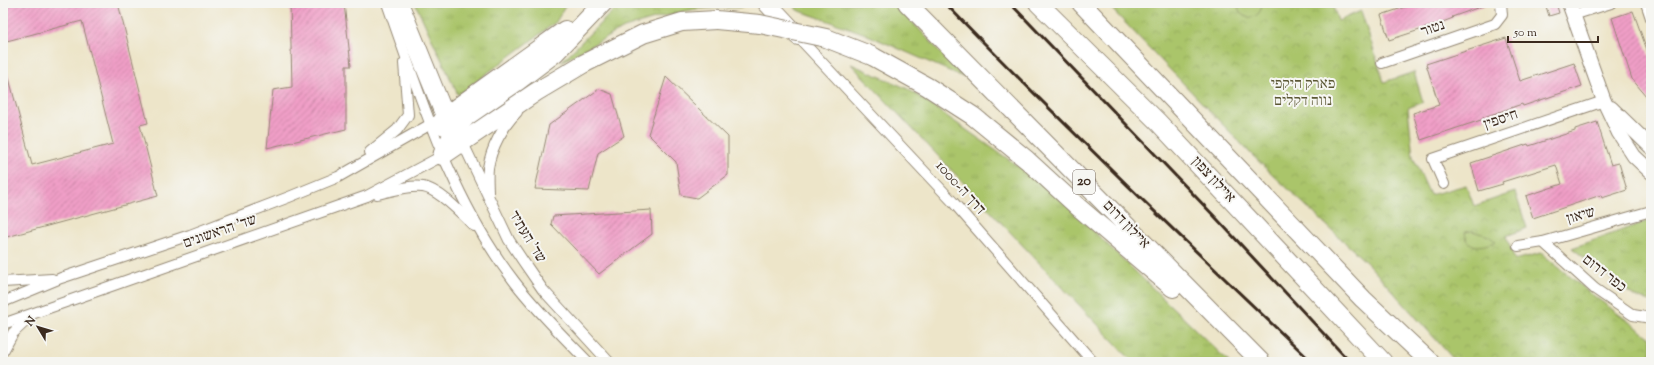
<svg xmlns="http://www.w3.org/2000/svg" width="1654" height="365" viewBox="0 0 1654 365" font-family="'Sorts Mill Goudy','Frank Ruhl Libre',serif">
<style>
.grass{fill:url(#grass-tufts);stroke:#727844}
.park{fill:url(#park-crowns);stroke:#727844}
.pitch{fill:#aac56b;stroke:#727844}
.building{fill:url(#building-hatch)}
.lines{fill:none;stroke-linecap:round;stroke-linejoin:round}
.street-casing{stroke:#948874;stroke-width:12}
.secondary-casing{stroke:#948874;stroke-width:16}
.highway-casing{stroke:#948874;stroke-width:20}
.street{stroke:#fff;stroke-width:10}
.secondary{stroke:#fff;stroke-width:14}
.highway{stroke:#fff;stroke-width:18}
.rail{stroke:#3b2a1e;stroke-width:3}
.highway-bridge-casing{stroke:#948874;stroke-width:20;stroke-linecap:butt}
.highway-bridge{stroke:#fff;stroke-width:18}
.labels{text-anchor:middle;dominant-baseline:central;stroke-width:4;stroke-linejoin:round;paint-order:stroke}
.shield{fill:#f6f6f2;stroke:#73675e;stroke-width:1}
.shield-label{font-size:14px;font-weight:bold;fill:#3b2a1e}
.street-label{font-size:15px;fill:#3b2a1e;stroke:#f6f6f2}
.park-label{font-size:15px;fill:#5c5835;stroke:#f6f6f2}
</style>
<defs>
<pattern id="grass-tufts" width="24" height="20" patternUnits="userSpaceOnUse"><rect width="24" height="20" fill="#aac56b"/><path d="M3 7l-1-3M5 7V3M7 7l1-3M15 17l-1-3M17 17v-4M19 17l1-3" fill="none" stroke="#93a95c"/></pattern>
<pattern id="park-crowns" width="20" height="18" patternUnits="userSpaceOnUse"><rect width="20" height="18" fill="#aac56b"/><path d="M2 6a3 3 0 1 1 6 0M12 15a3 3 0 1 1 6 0" fill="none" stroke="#93a95c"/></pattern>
<pattern id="building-hatch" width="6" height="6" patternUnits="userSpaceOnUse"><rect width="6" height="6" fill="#f09fc7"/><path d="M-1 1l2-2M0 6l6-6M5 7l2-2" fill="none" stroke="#c482a1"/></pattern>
</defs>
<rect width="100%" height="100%" fill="#f6f6f2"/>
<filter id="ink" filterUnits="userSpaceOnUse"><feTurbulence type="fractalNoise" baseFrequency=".025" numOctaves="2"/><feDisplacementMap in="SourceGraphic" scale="8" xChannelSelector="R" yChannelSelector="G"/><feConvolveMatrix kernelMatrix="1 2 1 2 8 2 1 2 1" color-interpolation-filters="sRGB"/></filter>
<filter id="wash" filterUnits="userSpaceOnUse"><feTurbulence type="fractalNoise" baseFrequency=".012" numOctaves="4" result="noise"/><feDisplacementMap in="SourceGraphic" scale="16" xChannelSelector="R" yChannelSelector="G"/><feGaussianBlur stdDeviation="0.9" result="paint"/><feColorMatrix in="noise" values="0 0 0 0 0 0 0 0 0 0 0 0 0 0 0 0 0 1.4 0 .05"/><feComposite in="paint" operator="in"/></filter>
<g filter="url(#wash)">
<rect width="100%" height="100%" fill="#ede5c9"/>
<g class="grass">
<polygon points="415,3 567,3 556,22 458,95"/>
<polygon points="792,3 895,3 963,77 863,33 797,10"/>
<polygon points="851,64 908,89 1048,187 1229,362 1133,362"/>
<polygon points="1651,220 1651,301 1635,297 1572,248"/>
</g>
<g class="park">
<polygon points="621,3 740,3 744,7 695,9 661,17 624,28 561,62"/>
<polygon points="1106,3 1332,3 1338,21 1361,11 1384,82 1414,72 1423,102 1408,108 1413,157 1430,195 1466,185 1474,206 1515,192 1527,228 1506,236 1515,260 1541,253 1590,293 1651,338 1651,362 1456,362 1369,265 1253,156"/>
</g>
<g class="pitch">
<path d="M1237 3H1262C1262 16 1250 22 1240 13Z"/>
<path d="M1472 231 1489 236 1496 242C1483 246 1467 251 1465 232Z"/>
</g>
<g id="blocks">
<g class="building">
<polygon points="3,3 118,3 148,123 140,125 158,196 3,238 3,67 6,67 32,165 113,144 82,21 3,42"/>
<polygon points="290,3 344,3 351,66 346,66 346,129 267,148 273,90 292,87"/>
<polygon points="1417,3 1487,3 1488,4 1452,17 1453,18 1435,25 1389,40 1381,15"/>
<polygon points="1545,3 1556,3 1559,13 1549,16"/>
<polygon points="1633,11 1651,61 1651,102 1632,79 1612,18"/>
<polygon points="1506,38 1520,81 1574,63 1582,86 1523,106 1522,104 1496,113 1483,117 1484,119 1421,140 1413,113 1439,105 1426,64"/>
<polygon points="666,77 728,137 728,175 697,198 681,195 676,162 648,134"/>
<polygon points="599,89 612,94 624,136 598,153 589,191 535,189 549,125"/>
<polygon points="1597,122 1611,165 1619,163 1627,190 1602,198 1601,195 1533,218 1526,196 1562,184 1556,165 1502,182 1503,184 1479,191 1471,163 1528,144 1529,146 1575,131 1575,129"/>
<polygon points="651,210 652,234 599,274 551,224 553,216"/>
</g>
</g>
</g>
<g filter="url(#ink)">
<use href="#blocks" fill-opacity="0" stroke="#948874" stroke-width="1"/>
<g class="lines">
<g class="street-casing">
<g id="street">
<path d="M387 3C421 99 451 199 514 281 536 310 563 336 588 362"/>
<polyline points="1646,3 1651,18"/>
<polyline points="1573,15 1611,3"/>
<polyline points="800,39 953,202 1093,362"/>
<polyline points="1382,63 1495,24 1502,15 1501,3"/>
<polyline points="430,124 453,134 462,141 509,240 523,261 543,290 609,362"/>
<polyline points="370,152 397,130 408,115 404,63"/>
<polyline points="1444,184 1433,159 1604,101"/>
<path d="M377 194C391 191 408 185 423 187 439 189 463 215 474 226"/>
<path d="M488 194C488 186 487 177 488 168 491 148 503 126 517 112"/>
<polyline points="1543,242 1595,289 1633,315 1651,318"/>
<polyline points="1518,246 1543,242 1651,211"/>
<polyline points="3,282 52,279"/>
<polyline points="3,302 61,278 190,235 289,197 338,177 445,116"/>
<polyline points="3,324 367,196 442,156"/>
<polyline points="3,351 13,333 30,317"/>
</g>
</g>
<g class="secondary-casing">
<g id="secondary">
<polyline points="1569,3 1604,101 1619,133 1634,156 1651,172"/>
<polyline points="1611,108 1651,147"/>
</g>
</g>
<g class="highway-casing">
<g id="highway">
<polyline points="399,3 445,116 452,125"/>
<polyline points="767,3 798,36"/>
<polyline points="907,3 1261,362"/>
<polyline points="1038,3 1158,122 1383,362"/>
<polyline points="1081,3 1363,299 1430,362"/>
<polyline points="872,56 928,87 973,116 1027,160 1077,206 1173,288"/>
<polyline points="445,116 565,30"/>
<polyline points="443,153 455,130 467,116 518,81 555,53 603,3"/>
<polyline points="442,156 536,92 583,64 643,34 682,22 716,20"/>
</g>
</g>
<use href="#street" class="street"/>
<use href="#secondary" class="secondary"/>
<use href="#highway" class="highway"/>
<g class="rail">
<path d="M945 3C1064 126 1188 244 1312 362"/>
<polyline points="1010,3 1217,219 1350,362"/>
</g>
<g class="highway-bridge-casing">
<polyline id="highway-bridge" points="716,20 760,24 826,38 872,56"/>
</g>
<use href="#highway-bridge" class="highway-bridge"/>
</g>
</g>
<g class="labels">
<rect class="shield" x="1073" y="170" width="22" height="24" rx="3"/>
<g class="shield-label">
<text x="1084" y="182">20</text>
</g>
<g class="street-label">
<text transform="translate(1433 29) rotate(-19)">נטור</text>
<text transform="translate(1501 120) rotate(-19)">חיספין</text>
<text transform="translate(1213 180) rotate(47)">איילון צפון</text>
<text transform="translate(960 188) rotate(48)">דרך ה-1000</text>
<text transform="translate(1581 216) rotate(-16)">שיאון</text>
<text transform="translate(1126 225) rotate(46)">איילון דרום</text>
<text transform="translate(220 232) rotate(-19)">שד' הראשונים</text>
<text transform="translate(527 237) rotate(59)">שד' העתיד</text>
<text transform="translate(1604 274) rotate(38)">כפר דרום</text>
</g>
<g class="park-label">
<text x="1303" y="84">פארק היקפי<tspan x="1303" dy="17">נווה דקלים</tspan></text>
</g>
</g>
<rect width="1654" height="365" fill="none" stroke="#f6f6f2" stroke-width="16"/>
<g transform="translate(38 327) rotate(308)" stroke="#f6f6f2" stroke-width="3" paint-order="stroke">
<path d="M0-3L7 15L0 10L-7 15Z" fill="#3b2a1e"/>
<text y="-6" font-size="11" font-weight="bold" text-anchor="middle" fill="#3b2a1e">N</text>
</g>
<path d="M1508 36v6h90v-6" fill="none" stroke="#3b2a1e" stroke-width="2"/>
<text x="1514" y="36" font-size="12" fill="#3b2a1e" stroke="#f6f6f2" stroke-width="3" paint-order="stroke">50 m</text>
</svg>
